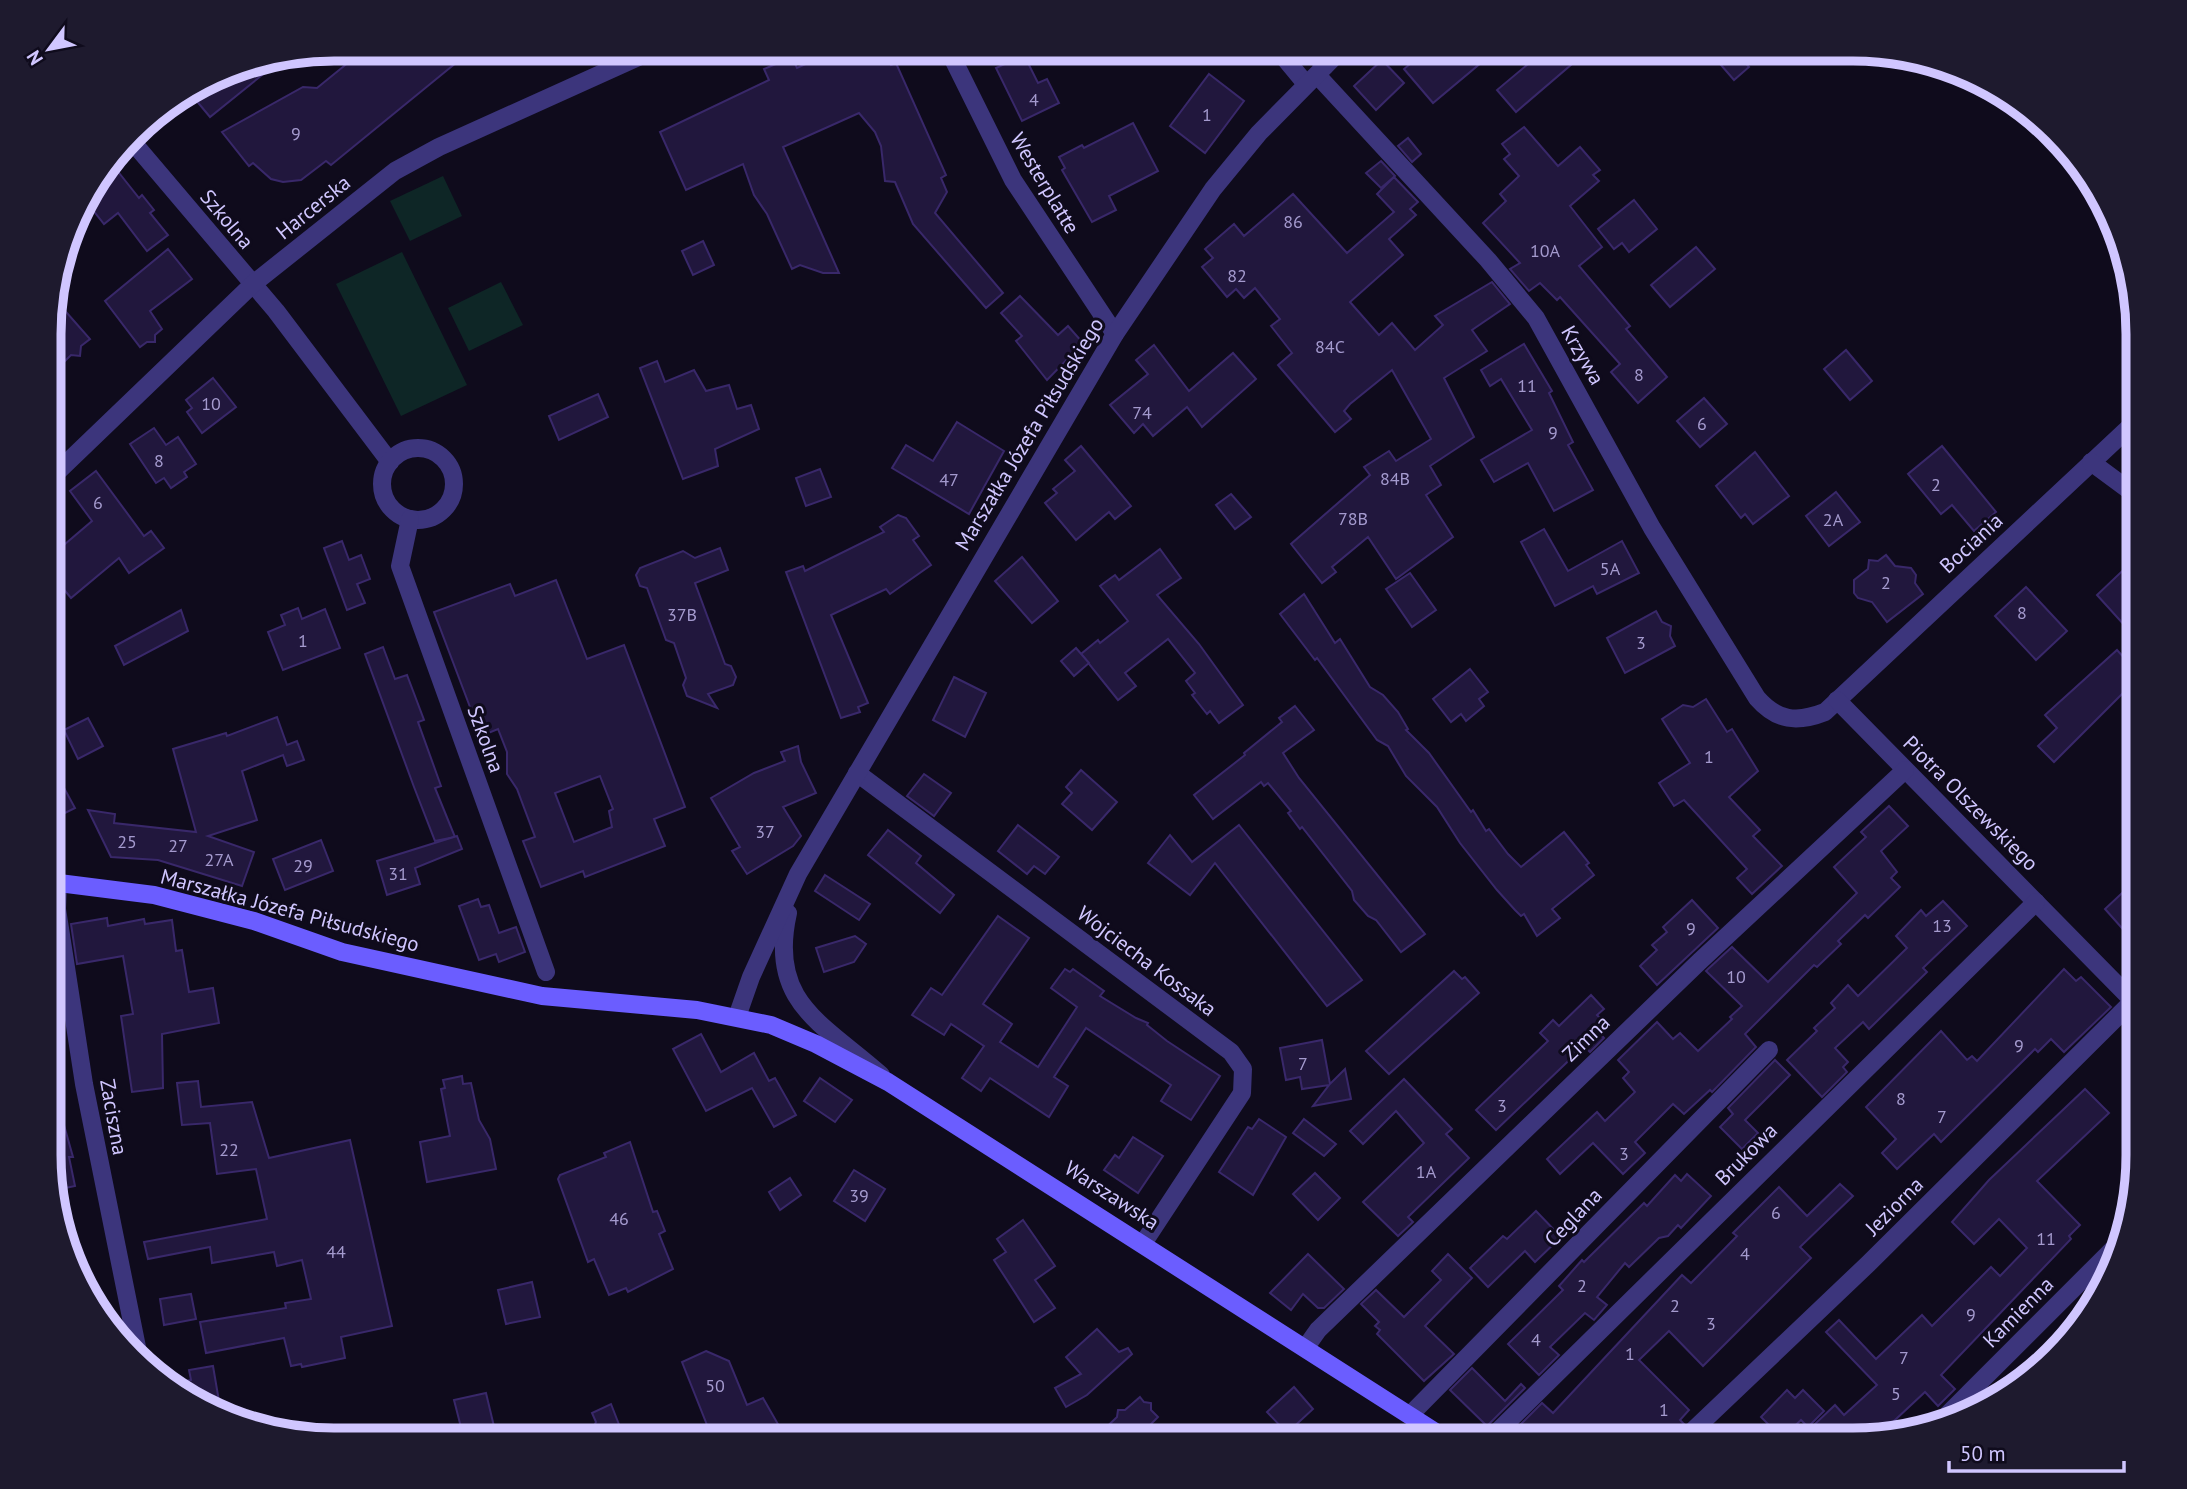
<svg xmlns="http://www.w3.org/2000/svg" width="2187" height="1489" viewBox="0 0 2187 1489" font-family="'PT Sans',sans-serif">
<style>
.green{fill:#0e2626}
.building{fill:#21173d;stroke:#39286a;stroke-width:2;fill-rule:evenodd}
.lines{fill:none;stroke-linecap:round;stroke-linejoin:round}
.minor{stroke:#3c357c;stroke-width:18}
.tertiary{stroke:#3c357c;stroke-width:18}
.secondary{stroke:#6b5dff;stroke-width:18}
.labels{text-anchor:middle;dominant-baseline:central;stroke-width:6;stroke-linejoin:round;paint-order:stroke}
.number-label{font-size:18px;fill:#a49ace}
.street-label{font-size:21px;fill:#d0c6ff;stroke:#0f0b1c}
.rim{fill:none;stroke:#d0c6ff;stroke-width:9}
</style>
<rect width="100%" height="100%" fill="#0f0b1c"/>
<g class="green">
<polygon points="443,176 462,216 410,241 390,201"/>
<polygon points="402,252 467,385 401,416 336,284"/>
<polygon points="501,282 523,325 469,351 448,308"/>
</g>
<g class="building">
<polygon points="365,49 378,49 388,62 404,49 473,49 331,165 326,161 301,180 283,182 271,179 253,163 249,166 222,132 303,87 317,88"/>
<polygon points="839,49 884,49 891,65 896,63 946,175 941,178 947,192 935,213 1003,293 986,308 913,224 895,182 885,181 881,146 875,132 859,113 783,147 839,273 823,273 800,265 792,269 767,214 754,195 743,164 686,190 660,132 769,80 764,69 792,57 797,68"/>
<polygon points="1428,49 1472,49 1482,62 1433,103 1404,69"/>
<polygon points="1546,49 1560,49 1572,64 1516,112 1497,90"/>
<polygon points="1708,50 1734,50 1749,67 1734,80"/>
<polygon points="1024,55 1038,83 1047,79 1059,103 1022,121 996,68"/>
<polygon points="282,59 210,117 190,93 226,71"/>
<polygon points="1382,60 1404,83 1376,110 1354,86"/>
<polygon points="1209,74 1244,101 1205,153 1170,126"/>
<polygon points="1133,123 1158,171 1109,196 1116,210 1092,222 1062,170 1065,168 1059,157 1082,145 1084,148"/>
<polygon points="1524,127 1558,166 1580,147 1600,170 1593,175 1599,181 1570,206 1602,247 1579,266 1630,326 1626,329 1667,377 1638,403 1611,372 1620,364 1560,297 1557,300 1540,283 1529,291 1510,269 1520,263 1483,223 1506,201 1500,194 1519,176 1504,159 1510,154 1502,144"/>
<polygon points="1408,138 1421,154 1412,162 1398,146"/>
<polygon points="1381,161 1395,176 1381,188 1366,173"/>
<polygon points="112,164 139,198 142,195 154,210 150,213 168,235 147,251 118,213 104,224 85,200"/>
<polygon points="1394,177 1418,202 1410,209 1416,215 1389,239 1403,255 1350,302 1379,335 1392,323 1415,350 1443,325 1435,316 1492,282 1510,304 1472,330 1487,351 1444,378 1474,437 1430,466 1441,485 1426,495 1453,537 1396,579 1368,537 1332,567 1336,572 1322,583 1291,544 1370,475 1364,467 1389,451 1396,461 1431,439 1392,370 1350,404 1344,411 1351,419 1335,432 1278,365 1292,353 1271,326 1280,319 1255,288 1244,298 1236,289 1227,297 1202,267 1213,258 1205,249 1234,224 1244,236 1293,194 1347,253 1394,212 1377,194"/>
<polygon points="1634,200 1657,229 1629,252 1622,243 1614,249 1598,229"/>
<polygon points="703,241 714,265 693,275 682,251"/>
<polygon points="1696,247 1715,269 1670,307 1651,285"/>
<polygon points="168,249 192,279 150,311 162,329 155,335 155,342 147,342 140,347 105,301"/>
<polygon points="52,296 90,339 81,346 80,356 71,355 63,363 51,350"/>
<polygon points="1020,296 1058,335 1068,326 1083,343 1047,380 1016,341 1022,336 1001,313"/>
<polygon points="1524,344 1552,391 1549,393 1573,442 1568,445 1593,490 1554,511 1528,463 1494,482 1481,460 1532,430 1501,379 1490,386 1481,370"/>
<polygon points="1154,345 1189,391 1233,353 1256,379 1202,427 1187,407 1153,436 1143,424 1134,433 1110,405 1148,374 1136,360"/>
<polygon points="1846,350 1872,381 1850,400 1824,369"/>
<polygon points="657,361 665,382 694,370 706,391 729,385 737,409 751,405 759,429 715,449 718,466 683,479 640,368"/>
<polygon points="213,378 236,407 202,433 187,412 192,408 186,400"/>
<polygon points="598,394 608,417 559,440 549,416"/>
<polygon points="1704,398 1727,424 1700,447 1677,421"/>
<polygon points="957,422 1004,451 969,514 892,468 906,445 933,461"/>
<polygon points="154,428 166,445 178,437 196,464 184,472 187,477 171,488 164,478 156,483 130,444"/>
<polygon points="1081,446 1131,506 1115,519 1109,512 1076,540 1045,503 1057,493 1053,489 1075,471 1065,460"/>
<polygon points="1942,446 1996,512 1974,531 1952,505 1941,514 1908,474"/>
<polygon points="1755,452 1789,496 1753,524 1745,514 1741,518 1716,486"/>
<polygon points="820,469 831,497 806,506 796,478"/>
<polygon points="96,471 144,536 151,531 164,548 129,573 119,558 71,598 51,574 51,556 92,521 70,491"/>
<polygon points="1836,492 1860,522 1829,546 1806,516"/>
<polygon points="1231,494 1251,517 1235,529 1216,505"/>
<polygon points="898,515 906,518 919,536 913,540 931,565 890,594 886,589 831,615 868,703 858,707 860,712 841,718 786,572 803,566 805,571 884,532 880,527"/>
<polygon points="1544,529 1568,571 1622,541 1639,573 1597,594 1593,586 1555,606 1521,542"/>
<polygon points="342,541 349,560 361,555 370,579 357,584 365,603 347,610 324,548"/>
<polygon points="720,548 728,570 695,583 725,664 731,666 736,677 733,685 708,694 717,708 687,696 683,685 686,678 674,643 666,640 647,588 640,586 636,575 640,568 683,551 695,558"/>
<polygon points="1160,549 1181,578 1157,595 1199,644 1243,705 1219,723 1210,711 1207,714 1192,695 1195,693 1186,681 1195,673 1168,639 1125,673 1136,686 1118,700 1081,654 1098,640 1100,643 1128,621 1100,586 1115,575 1119,580"/>
<polygon points="1886,555 1895,566 1911,568 1916,575 1915,583 1923,594 1887,622 1872,602 1858,598 1854,593 1854,580 1868,569 1869,560 1878,561"/>
<polygon points="1022,557 1058,601 1032,623 995,581"/>
<polygon points="2137,557 2137,616 2126,627 2097,595"/>
<polygon points="1410,573 1436,610 1412,627 1386,589"/>
<path d="M556 580 587 659 624 645 685 807 654 819 665 846 585 877 583 871 541 887 523 841 535 837 517 789 507 774V752L498 729 481 736 434 612 510 584 515 596ZM600 776 613 809 609 811 612 827 574 842 555 793Z"/>
<polygon points="2026,587 2067,631 2036,660 1995,616"/>
<polygon points="1304,594 1335,643 1340,639 1370,687 1383,695 1398,712 1408,729 1406,730 1429,753 1471,812 1473,810 1486,831 1489,829 1508,854 1521,867 1564,832 1589,863 1586,865 1594,875 1552,909 1560,918 1537,936 1524,914 1521,916 1515,910 1497,890 1460,843 1437,807 1406,776 1388,746 1377,740 1317,658 1315,660 1280,614"/>
<polygon points="298,608 302,619 325,609 340,648 283,670 268,632 285,625 281,615"/>
<polygon points="181,610 188,631 124,665 115,646"/>
<polygon points="1656,611 1662,622 1671,626 1670,636 1675,646 1625,673 1607,638"/>
<polygon points="383,647 395,679 407,675 424,720 418,722 441,786 435,788 455,837 435,841 414,787 365,654"/>
<polygon points="1076,648 1089,663 1074,676 1061,661"/>
<polygon points="2117,650 2137,672 2137,679 2054,762 2038,746 2057,728 2045,715"/>
<polygon points="1470,669 1488,692 1479,699 1484,706 1466,721 1461,714 1451,722 1433,699"/>
<polygon points="954,677 986,693 965,737 933,720"/>
<polygon points="1706,699 1727,732 1732,729 1758,771 1729,797 1760,830 1753,836 1782,866 1752,894 1737,878 1747,869 1684,800 1674,806 1659,783 1690,763 1662,719 1683,705 1693,707"/>
<polygon points="1295,706 1314,730 1283,753 1299,778 1425,934 1401,952 1376,920 1368,916 1354,900 1352,891 1302,827 1300,829 1288,813 1291,811 1268,783 1264,786 1261,782 1213,819 1194,795 1245,755 1244,753 1282,722 1279,718"/>
<polygon points="277,717 287,745 297,741 304,760 287,766 283,755 242,771 257,820 208,836 254,852 242,886 158,860 111,857 88,810 115,814 114,823 196,832 173,749 226,733 227,736"/>
<polygon points="88,718 103,746 78,759 64,730"/>
<polygon points="798,746 801,762 816,793 783,807 801,836 793,846 747,874 732,851 740,847 711,798 754,773 785,761 781,752"/>
<polygon points="51,764 75,808 51,820"/>
<polygon points="1081,770 1117,802 1092,830 1062,804 1072,793 1066,787"/>
<polygon points="924,774 951,793 934,816 907,796"/>
<polygon points="1889,806 1908,826 1881,851 1897,872 1891,878 1900,887 1868,918 1865,915 1838,941 1841,944 1817,967 1814,965 1745,1034 1756,1047 1712,1092 1710,1090 1684,1114 1673,1104 1635,1142 1645,1153 1623,1174 1593,1143 1560,1174 1547,1159 1597,1112 1605,1121 1635,1092 1623,1078 1629,1072 1618,1060 1657,1022 1673,1039 1680,1033 1698,1051 1732,1019 1730,1017 1742,1006 1706,971 1708,969 1732,947 1768,982 1857,893 1834,867 1866,837 1861,832"/>
<polygon points="1018,825 1059,857 1045,874 1034,866 1027,874 998,851"/>
<polygon points="1239,825 1362,980 1327,1006 1215,863 1190,895 1148,863 1170,835 1192,862"/>
<polygon points="888,830 921,856 916,863 954,895 940,913 868,855"/>
<polygon points="457,836 462,849 415,868 420,884 387,895 377,861"/>
<polygon points="321,840 333,871 285,890 273,859"/>
<polygon points="825,875 870,904 859,920 815,891"/>
<polygon points="2137,879 2137,945 2105,909"/>
<polygon points="478,899 481,907 489,905 499,933 516,927 525,952 499,962 496,954 479,960 459,906"/>
<polygon points="1692,900 1718,928 1657,985 1640,966 1657,950 1652,945 1667,932 1663,927"/>
<polygon points="1943,901 1967,926 1923,968 1927,972 1869,1029 1863,1022 1835,1048 1848,1062 1843,1067 1847,1072 1822,1097 1787,1060 1817,1031 1814,1028 1835,1008 1831,1003 1848,985 1858,996 1907,948 1896,936 1921,910 1926,916"/>
<polygon points="998,916 1029,938 983,1004 1012,1024 1000,1042 1038,1067 1077,1007 1051,988 1065,969 1070,972 1073,969 1104,991 1100,996 1136,1018 1148,1023 1147,1025 1167,1041 1220,1076 1191,1120 1161,1101 1171,1085 1086,1028 1054,1077 1068,1086 1049,1117 990,1078 981,1091 962,1078 984,1046 951,1024 944,1035 912,1015 931,988 942,995"/>
<polygon points="107,918 108,926 144,919 145,924 172,920 176,951 182,950 189,992 213,988 219,1023 162,1034 163,1088 132,1092 121,1016 133,1014 123,956 77,964 71,924"/>
<polygon points="855,936 866,944 854,962 824,972 816,948"/>
<polygon points="2064,969 2076,981 2081,977 2111,1007 2064,1052 2051,1039 2038,1052 2035,1049 1941,1142 1934,1134 1897,1169 1882,1153 1896,1139 1866,1107 1941,1031 1967,1060 1972,1056 1977,1061"/>
<polygon points="1454,971 1462,979 1465,977 1479,993 1389,1074 1366,1051"/>
<polygon points="1591,995 1604,1009 1597,1015 1604,1022 1596,1029 1604,1038 1590,1052 1584,1046 1496,1130 1476,1110 1548,1041 1540,1033 1553,1020 1559,1026"/>
<polygon points="701,1034 721,1072 754,1053 769,1081 775,1078 796,1115 774,1127 752,1088 706,1111 673,1049"/>
<polygon points="1322,1040 1330,1084 1345,1069 1351,1099 1313,1106 1329,1085 1302,1089 1300,1077 1286,1080 1280,1048"/>
<polygon points="1775,1060 1790,1075 1745,1120 1758,1133 1742,1149 1720,1127 1733,1114 1728,1108"/>
<polygon points="462,1076 463,1084 471,1083 479,1120 490,1139 496,1169 427,1182 420,1142 450,1136 441,1089 445,1088 443,1080"/>
<polygon points="820,1078 852,1100 835,1122 804,1101"/>
<polygon points="1404,1079 1452,1129 1446,1134 1469,1158 1408,1217 1413,1222 1398,1236 1363,1202 1424,1143 1396,1111 1363,1144 1350,1131"/>
<polygon points="198,1081 201,1107 252,1102 269,1158 350,1140 392,1326 341,1337 345,1358 302,1367 301,1364 291,1366 284,1338 206,1353 200,1322 286,1308 285,1303 311,1299 302,1260 277,1266 274,1252 212,1263 210,1247 148,1259 144,1242 267,1219 256,1169 217,1174 210,1123 182,1125 177,1083"/>
<polygon points="2085,1089 2109,1113 2037,1181 2080,1225 2069,1236 2071,1239 1941,1375 1955,1389 1938,1406 1925,1392 1880,1434 1853,1440 1830,1440 1815,1424 1835,1405 1844,1415 1877,1385 1826,1332 1839,1320 1876,1359 1922,1315 1932,1326 1991,1267 2000,1276 2027,1248 1999,1219 1974,1244 1952,1222 1989,1180"/>
<polygon points="60,1111 73,1157 69,1157 75,1186 51,1191 51,1112"/>
<polygon points="1259,1119 1286,1137 1253,1195 1219,1172 1248,1127 1252,1129"/>
<polygon points="1304,1119 1336,1144 1324,1156 1293,1133"/>
<polygon points="1133,1137 1163,1156 1138,1193 1104,1170 1115,1155 1119,1158"/>
<polygon points="630,1142 653,1212 657,1211 665,1231 659,1234 673,1269 628,1292 626,1288 609,1295 594,1259 588,1262 558,1179 560,1175 606,1157 604,1153"/>
<polygon points="854,1170 885,1189 865,1221 834,1201"/>
<polygon points="1315,1173 1340,1198 1318,1220 1293,1194"/>
<polygon points="1687,1174 1711,1196 1681,1228 1678,1225 1668,1236 1659,1238 1629,1267 1625,1263 1597,1297 1607,1305 1594,1320 1585,1313 1550,1347 1559,1355 1539,1375 1508,1344 1563,1290 1559,1286 1582,1260 1584,1262 1644,1203 1647,1206 1675,1175 1681,1181"/>
<polygon points="790,1178 801,1195 780,1210 769,1192"/>
<polygon points="1840,1184 1853,1196 1800,1247 1811,1258 1703,1366 1669,1331 1639,1360 1689,1410 1680,1420 1684,1424 1670,1440 1521,1440 1513,1432 1542,1403 1553,1413 1682,1275 1691,1283 1737,1236 1733,1233 1779,1187 1807,1216"/>
<polygon points="1536,1211 1561,1237 1535,1262 1525,1251 1488,1287 1470,1268 1503,1236 1507,1239"/>
<polygon points="1023,1220 1055,1266 1035,1280 1055,1308 1034,1322 994,1260 1006,1252 997,1239"/>
<polygon points="1308,1254 1344,1289 1324,1308 1318,1308 1303,1294 1291,1310 1270,1293"/>
<polygon points="1448,1254 1472,1278 1425,1326 1454,1354 1424,1381 1377,1334 1380,1330 1375,1326 1379,1322 1361,1304 1376,1290 1404,1317 1441,1280 1432,1271"/>
<polygon points="532,1282 540,1317 506,1324 498,1290"/>
<polygon points="191,1294 196,1319 164,1325 160,1299"/>
<polygon points="1097,1329 1119,1352 1128,1348 1132,1354 1087,1395 1066,1407 1055,1388 1081,1374 1066,1357"/>
<polygon points="706,1351 729,1361 747,1405 763,1398 787,1440 713,1440 682,1362"/>
<polygon points="213,1366 221,1413 167,1384 191,1380 189,1370"/>
<polygon points="1472,1368 1505,1401 1521,1384 1525,1388 1487,1426 1450,1390"/>
<polygon points="1294,1387 1313,1409 1287,1433 1267,1412"/>
<polygon points="1787,1390 1795,1398 1803,1390 1824,1411 1808,1427 1801,1420 1782,1438 1761,1417"/>
<polygon points="486,1393 497,1439 464,1439 454,1400"/>
<polygon points="1140,1397 1144,1402 1151,1403 1151,1410 1158,1417 1150,1425 1164,1440 1093,1440 1117,1417 1118,1410 1125,1410"/>
<polygon points="611,1404 625,1440 588,1440 596,1422 592,1413"/>
</g>
<g class="lines">
<g class="minor">
<polyline points="948,49 1013,180 1115,334"/>
<path d="M1317 75 1488 260 1536 318 1652 528 1757 698C1777 721 1797 723 1825 712L2137 420"/>
<polyline points="131,140 276,311 390,462"/>
<circle cx="418" cy="484" r="36"/>
<polyline points="2091,462 2137,496"/>
<polyline points="51,478 253,284 395,171 439,147 656,49"/>
<polyline points="410,519 400,566 546,972"/>
<polyline points="1837,700 2137,1005"/>
<polyline points="857,773 1231,1052 1243,1069 1242,1093 1144,1242"/>
<polyline points="58,883 57,909 84,1084 139,1357"/>
<polyline points="1306,1347 1318,1330 1700,961 1905,770"/>
<polyline points="1410,1415 1769,1050"/>
<polyline points="1943,1419 2125,1237"/>
<polyline points="1489,1440 2036,902"/>
<polyline points="1683,1440 1868,1264 2133,1001"/>
</g>
<g class="tertiary">
<polyline points="1277,49 1306,84"/>
<polyline points="1310,49 1325,66"/>
<path d="M788 913C768 1002 821 1022 881 1075"/>
<polyline points="737,1017 751,977 798,874 1115,334 1213,189 1259,133 1342,49"/>
</g>
<polyline class="secondary" points="51,882 154,895 254,921 342,952 542,996 697,1010 771,1025 816,1044 888,1082 1448,1440"/>
</g>
<g class="labels">
<g class="number-label">
<text x="1034" y="99">4</text>
<text x="1207" y="114">1</text>
<text x="296" y="133">9</text>
<text x="1293" y="221">86</text>
<text x="1545" y="250">10A</text>
<text x="1237" y="275">82</text>
<text x="1330" y="346">84C</text>
<text x="1639" y="374">8</text>
<text x="1527" y="385">11</text>
<text x="211" y="403">10</text>
<text x="1142" y="412">74</text>
<text x="1702" y="423">6</text>
<text x="1553" y="432">9</text>
<text x="159" y="460">8</text>
<text x="1395" y="478">84B</text>
<text x="949" y="479">47</text>
<text x="1936" y="484">2</text>
<text x="98" y="502">6</text>
<text x="1353" y="518">78B</text>
<text x="1833" y="519">2A</text>
<text x="1610" y="568">5A</text>
<text x="1886" y="582">2</text>
<text x="2022" y="612">8</text>
<text x="682" y="614">37B</text>
<text x="303" y="640">1</text>
<text x="1641" y="642">3</text>
<text x="1709" y="756">1</text>
<text x="765" y="831">37</text>
<text x="127" y="841">25</text>
<text x="178" y="845">27</text>
<text x="219" y="859">27A</text>
<text x="303" y="865">29</text>
<text x="398" y="873">31</text>
<text x="1942" y="925">13</text>
<text x="1691" y="928">9</text>
<text x="1736" y="976">10</text>
<text x="2019" y="1045">9</text>
<text x="1303" y="1063">7</text>
<text x="1901" y="1098">8</text>
<text x="1502" y="1105">3</text>
<text x="1942" y="1116">7</text>
<text x="229" y="1149">22</text>
<text x="1624" y="1153">3</text>
<text x="1426" y="1171">1A</text>
<text x="859" y="1195">39</text>
<text x="1776" y="1212">6</text>
<text x="619" y="1218">46</text>
<text x="2046" y="1238">11</text>
<text x="336" y="1251">44</text>
<text x="1745" y="1253">4</text>
<text x="1582" y="1285">2</text>
<text x="1675" y="1305">2</text>
<text x="1971" y="1314">9</text>
<text x="1711" y="1323">3</text>
<text x="1536" y="1339">4</text>
<text x="1630" y="1353">1</text>
<text x="1904" y="1357">7</text>
<text x="715" y="1385">50</text>
<text x="1896" y="1393">5</text>
<text x="1664" y="1409">1</text>
</g>
<g class="street-label">
<text transform="translate(1045 183) rotate(59)">Westerplatte</text>
<text transform="translate(313 207) rotate(-39)">Harcerska</text>
<text transform="translate(227 219) rotate(50)">Szkolna</text>
<text transform="translate(1583 355) rotate(60)">Krzywa</text>
<text transform="translate(1029 434) rotate(-59)">Marszałka Józefa Piłsudskiego</text>
<text transform="translate(1971 543) rotate(-43)">Bociania</text>
<text transform="translate(486 739) rotate(70)">Szkolna</text>
<text transform="translate(1971 803) rotate(45)">Piotra Olszewskiego</text>
<text transform="translate(290 910) rotate(15)">Marszałka Józefa Piłsudskiego</text>
<text transform="translate(1147 961) rotate(37)">Wojciecha Kossaka</text>
<text transform="translate(1586 1038) rotate(-44)">Zimna</text>
<text transform="translate(114 1117) rotate(80)">Zaciszna</text>
<text transform="translate(1746 1154) rotate(-45)">Brukowa</text>
<text transform="translate(1112 1195) rotate(33)">Warszawska</text>
<text transform="translate(1894 1206) rotate(-45)">Jeziorna</text>
<text transform="translate(1573 1217) rotate(-46)">Ceglana</text>
<text transform="translate(2018 1312) rotate(-45)">Kamienna</text>
</g>
</g>
<path d="M0 0H2187V1489H0ZM334 61H1853A273 273 0 0 1 2126 334V1155A273 273 0 0 1 1853 1428H334A273 273 0 0 1 61 1155V334A273 273 0 0 1 334 61Z" fill="#1e1a2e" fill-rule="evenodd"/>
<path class="rim" d="M334 61H1853A273 273 0 0 1 2126 334V1155A273 273 0 0 1 1853 1428H334A273 273 0 0 1 61 1155V334A273 273 0 0 1 334 61Z"/>
<g transform="translate(49 49) rotate(238)" stroke="#0f0b1c" stroke-width="5" paint-order="stroke">
<path d="M0-5L12 26L0 18L-12 26Z" fill="#d0c6ff"/>
<text y="-10" font-size="19" font-weight="bold" text-anchor="middle" fill="#d0c6ff">N</text>
</g>
<path d="M1949 1461v10h175v-10" fill="none" stroke="#d0c6ff" stroke-width="3.5"/>
<text x="1960" y="1461" font-size="21" fill="#d0c6ff" stroke="#0f0b1c" stroke-width="5" paint-order="stroke">50 m</text>
</svg>
